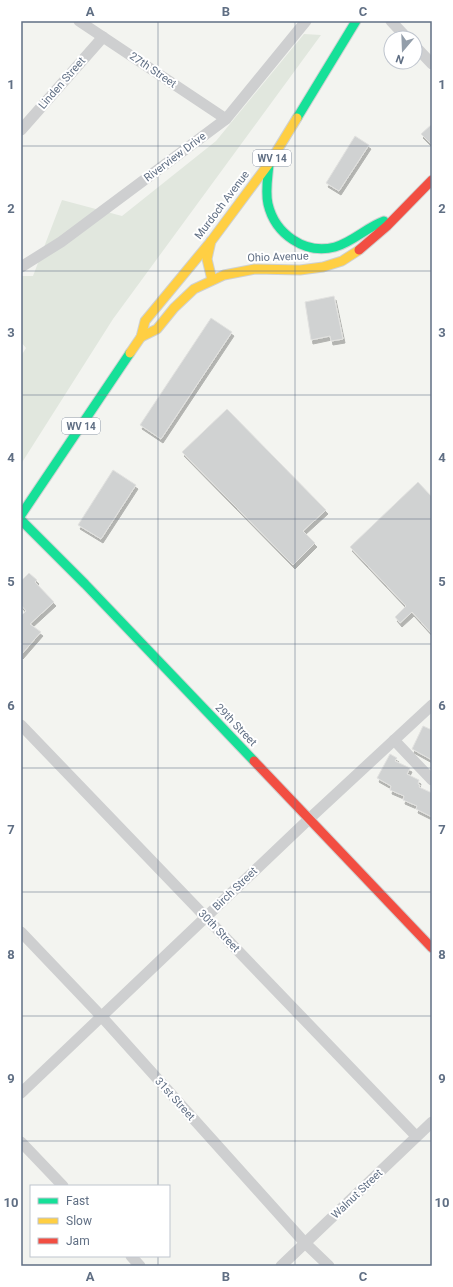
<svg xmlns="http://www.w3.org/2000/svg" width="453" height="1287" viewBox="0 0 453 1287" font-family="Roboto,sans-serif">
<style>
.green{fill:#e1e7de}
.building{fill:#d0d2d2;stroke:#e2e2e0;filter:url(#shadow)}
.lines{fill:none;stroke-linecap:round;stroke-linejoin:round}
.fast-casing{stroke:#cfd1d1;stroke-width:11}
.slow-casing{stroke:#cfd1d1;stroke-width:11}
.jam-casing{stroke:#cfd1d1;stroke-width:11}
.street{stroke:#cecfd0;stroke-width:11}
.fast{stroke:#16e098;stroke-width:9}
.slow{stroke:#ffcf43;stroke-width:9}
.jam{stroke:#f24e42;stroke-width:9}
.grid{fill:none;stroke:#606f84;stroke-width:1;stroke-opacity:0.55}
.labels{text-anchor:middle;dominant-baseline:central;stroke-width:4;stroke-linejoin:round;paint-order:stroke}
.shield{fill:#fff;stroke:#909aa9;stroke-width:1}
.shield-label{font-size:10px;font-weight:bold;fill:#606f84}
.street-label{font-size:11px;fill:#606f84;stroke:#fff}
.neatline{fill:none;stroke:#606f84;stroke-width:1.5}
.grid-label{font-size:13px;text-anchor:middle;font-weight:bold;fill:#606f84}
</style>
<defs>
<filter id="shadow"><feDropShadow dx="2" dy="4" stdDeviation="0" flood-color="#0004"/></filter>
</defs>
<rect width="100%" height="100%" fill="#f3f4f0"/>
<polygon class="green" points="304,34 321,35 113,319 21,464 21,356 26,348 21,342 21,276 33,276 62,200 122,216 216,141"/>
<g class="building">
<polygon points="432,124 432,145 421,134"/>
<polygon points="355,136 369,145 339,191 326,183"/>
<polygon points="334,296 343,339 331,341 330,336 311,340 305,302"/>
<polygon points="211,318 232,332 161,439 140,425"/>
<polygon points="227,409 326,510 303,531 315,543 293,565 182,452"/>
<polygon points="113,470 136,485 101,539 78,525"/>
<polygon points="418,482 432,497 432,634 412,612 400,623 395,617 406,606 350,547"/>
<polygon points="29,573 37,580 35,582 54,602 30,624 41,632 21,655 21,616 26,611 21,605 21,581"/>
<polygon points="423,726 432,730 432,760 412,749"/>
<polygon points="390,754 397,758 395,761 410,768 407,774 419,780 418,784 420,785 419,787 432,793 432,817 416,809 417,806 403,800 404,796 390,790 391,786 377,778"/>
</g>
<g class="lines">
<g class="fast-casing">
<g id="fast">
<polyline points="297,118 356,21"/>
<path d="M269 164C268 177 265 191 268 204 275 234 305 255 335 247 353 242 367 227 384 221"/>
<polyline points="21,515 130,353"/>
<polyline points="21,520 85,584 254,761"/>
</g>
</g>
<g class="slow-casing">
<g id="slow">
<polyline points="211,241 207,259 212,280"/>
<polyline points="141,337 157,329 174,308 194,289 224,275 255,269 300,270 323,267 342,261 359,250"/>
<polyline points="130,353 141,337 145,321 212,240 270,162 297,118"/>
</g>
</g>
<g class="jam-casing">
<g id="jam">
<polyline points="359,250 387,226 432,180"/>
<polyline points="254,761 432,948"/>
</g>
</g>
<g class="street">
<polyline points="79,21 226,119"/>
<polyline points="391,21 407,38"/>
<polyline points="415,46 432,64"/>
<polyline points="21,130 103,37"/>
<polyline points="21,267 61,242 226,119 306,21"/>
<polyline points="21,725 416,1136"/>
<polyline points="394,740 432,780"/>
<polyline points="21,932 102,1017 305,1243 329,1266"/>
<polyline points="21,1093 309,819 432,705"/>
<polyline points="21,1142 63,1186"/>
<polyline points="131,1256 140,1266"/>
<polyline points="281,1266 432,1122"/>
</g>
<use href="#fast" class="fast"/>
<use href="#slow" class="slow"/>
<use href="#jam" class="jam"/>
</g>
<path class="grid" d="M158 21V1186M295 21V1266M21 146H432M21 271H432M21 395H432M21 519H432M21 644H432M21 768H432M21 892H432M21 1016H432M21 1141H432M158 1256V1266"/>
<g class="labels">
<g class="shield">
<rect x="253" y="150" width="38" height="16" rx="3"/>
<rect x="62" y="418" width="38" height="16" rx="3"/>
</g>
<g class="shield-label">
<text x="272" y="158">WV 14</text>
<text x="81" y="426">WV 14</text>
</g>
<g class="street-label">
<text transform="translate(153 70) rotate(34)">27th Street</text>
<text transform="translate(62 83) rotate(-49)">Linden Street</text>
<text transform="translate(175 157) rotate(-37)">Riverview Drive</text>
<text transform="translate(222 205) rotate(-53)">Murdoch Avenue</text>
<text transform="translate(278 257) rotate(-2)">Ohio Avenue</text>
<text transform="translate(236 725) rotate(46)">29th Street</text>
<text transform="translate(235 889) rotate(-44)">Birch Street</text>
<text transform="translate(219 931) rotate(46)">30th Street</text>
<text transform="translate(175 1099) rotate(48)">31st Street</text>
<text transform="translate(357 1194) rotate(-44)">Walnut Street</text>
</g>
</g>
<rect width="453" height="1287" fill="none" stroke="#ffffff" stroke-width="44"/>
<rect x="30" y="1185" width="140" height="72" fill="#ffffff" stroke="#bfc5ce"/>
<rect x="38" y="1198" width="20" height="6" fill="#16e098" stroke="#bfc5ce"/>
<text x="66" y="1205" font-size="12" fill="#606f84">Fast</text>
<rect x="38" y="1218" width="20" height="6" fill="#ffcf43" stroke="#bfc5ce"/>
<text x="66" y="1225" font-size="12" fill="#606f84">Slow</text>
<rect x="38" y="1238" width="20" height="6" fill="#f24e42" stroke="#bfc5ce"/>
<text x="66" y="1245" font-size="12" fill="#606f84">Jam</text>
<g transform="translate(403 50) rotate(199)"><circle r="19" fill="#ffffff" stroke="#bfc5ce"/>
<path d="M0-3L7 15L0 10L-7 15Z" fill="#939eaa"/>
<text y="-6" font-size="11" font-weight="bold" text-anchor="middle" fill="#606f84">N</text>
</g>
<rect x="22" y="22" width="409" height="1243" class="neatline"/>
<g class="grid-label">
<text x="90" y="16">A</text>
<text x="226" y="16">B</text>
<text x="363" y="16">C</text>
<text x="11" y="89">1</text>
<text x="442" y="89">1</text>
<text x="11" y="213">2</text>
<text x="442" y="213">2</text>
<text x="11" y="337">3</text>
<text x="442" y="337">3</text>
<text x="11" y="462">4</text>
<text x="442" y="462">4</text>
<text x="11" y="586">5</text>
<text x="442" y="586">5</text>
<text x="11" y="710">6</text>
<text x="442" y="710">6</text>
<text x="11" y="834">7</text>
<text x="442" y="834">7</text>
<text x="11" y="959">8</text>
<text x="442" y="959">8</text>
<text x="11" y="1083">9</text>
<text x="442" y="1083">9</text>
<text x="11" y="1207">10</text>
<text x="442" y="1207">10</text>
<text x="90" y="1281">A</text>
<text x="226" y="1281">B</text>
<text x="363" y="1281">C</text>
</g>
</svg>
